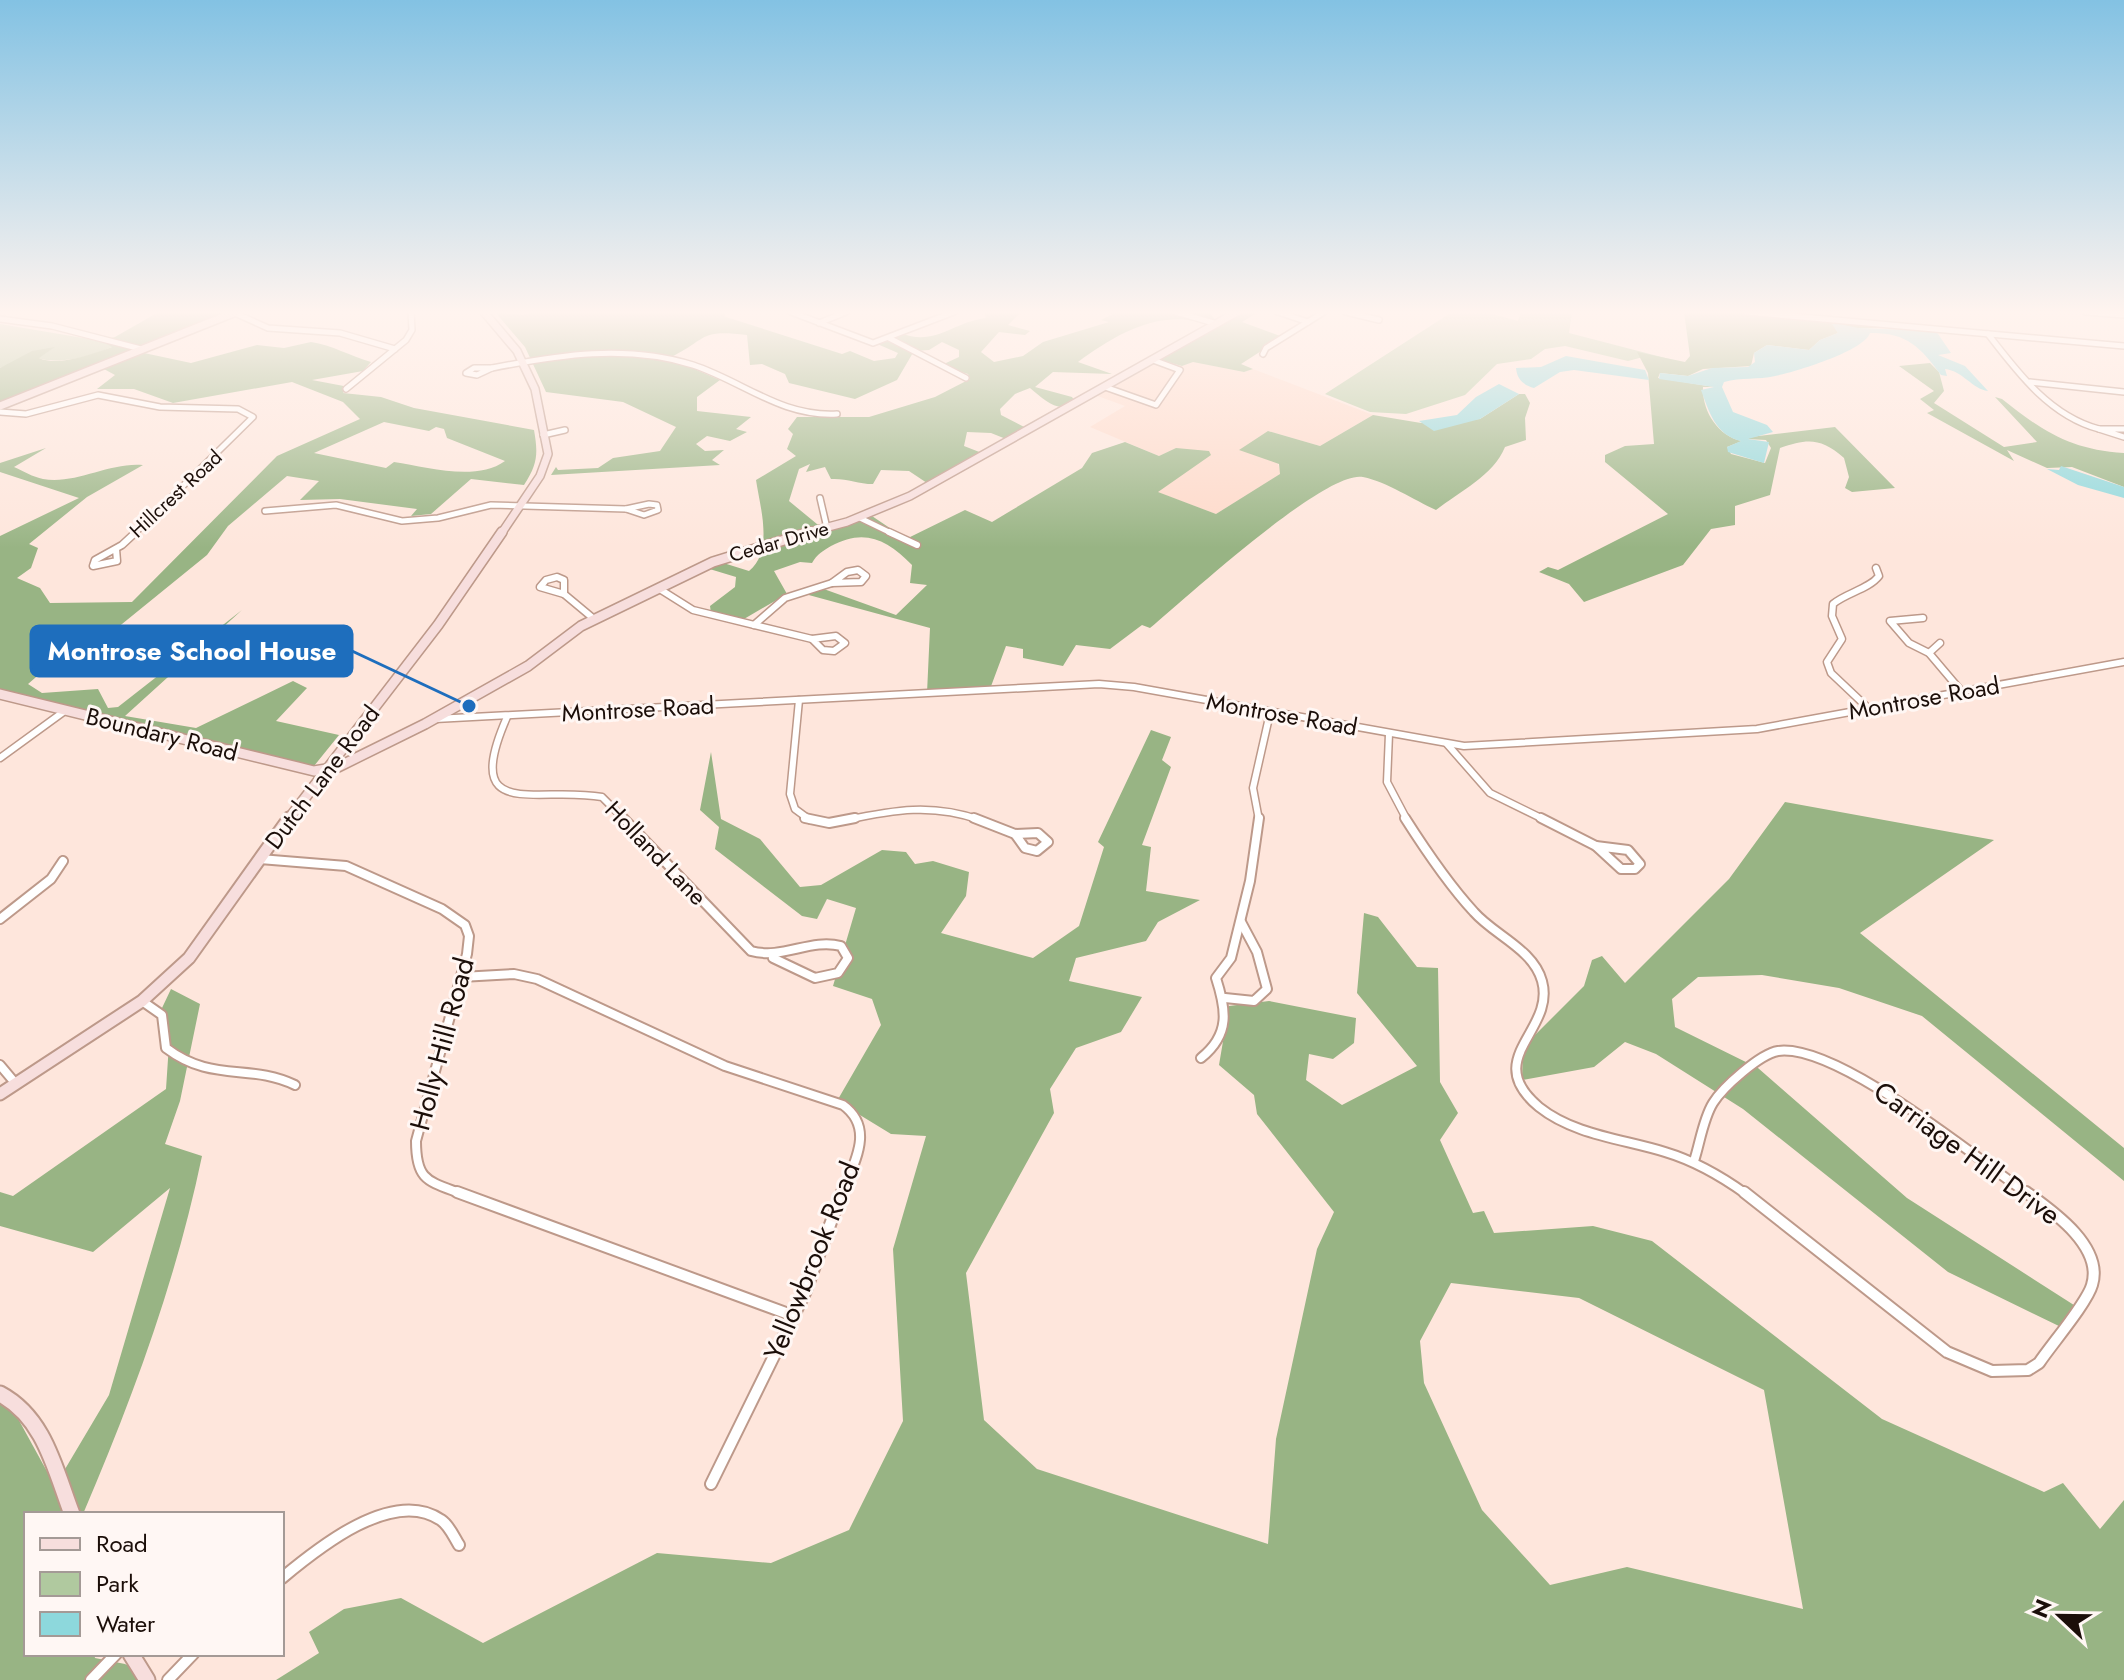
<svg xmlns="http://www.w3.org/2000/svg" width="2124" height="1680" viewBox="0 0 2124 1680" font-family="Jost,sans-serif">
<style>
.built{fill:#fed9c9}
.green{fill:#b0c99f}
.forest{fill:#98b484;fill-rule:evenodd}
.water{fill:#8dd8dc}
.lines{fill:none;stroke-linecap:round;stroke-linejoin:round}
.street-far3-casing{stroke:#bd998a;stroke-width:8}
.street-far2-casing{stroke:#bd998a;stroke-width:9}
.street-far1-casing{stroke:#bd998a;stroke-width:12}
.street-casing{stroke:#bd998a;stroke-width:14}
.secondary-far3-casing{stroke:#bd998a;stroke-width:10}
.secondary-far2-casing{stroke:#bd998a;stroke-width:12}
.secondary-far1-casing{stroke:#bd998a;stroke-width:15}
.secondary-casing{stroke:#bd998a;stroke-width:19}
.street-far3{stroke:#fff;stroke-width:5}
.street-far2{stroke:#fff;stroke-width:6}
.street-far1{stroke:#fff;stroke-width:8}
.street{stroke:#fff;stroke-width:10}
.secondary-far3{stroke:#f7dedd;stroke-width:7}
.secondary-far2{stroke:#f7dedd;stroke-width:9}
.secondary-far1{stroke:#f7dedd;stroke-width:11}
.secondary{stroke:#f7dedd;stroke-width:15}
.labels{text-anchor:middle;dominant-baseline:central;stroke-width:6;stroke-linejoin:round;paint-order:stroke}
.far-street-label{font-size:20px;fill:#1b0e09;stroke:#fff7f4}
.street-label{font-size:24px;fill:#1b0e09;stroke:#fff7f4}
.near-street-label{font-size:28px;fill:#1b0e09;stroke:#fff7f4}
.leader{fill:none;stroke:#1e6ebd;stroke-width:3}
.callout-dot{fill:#1e6ebd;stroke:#fff7f4;stroke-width:3}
.callout{fill:#1e6ebd;stroke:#1e6ebd;stroke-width:3}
.callout-label{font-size:26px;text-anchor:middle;font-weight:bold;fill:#fff}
</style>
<rect width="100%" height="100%" fill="#fee6dc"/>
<polygon class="built" points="1157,359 1182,366 1193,362 1244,372 1253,369 1373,415 1320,446 1268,431 1281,474 1216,514 1157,492 1176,448 1159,456 1090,427 1125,406 1095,395"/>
<g class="green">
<polygon points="1452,312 1485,312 1518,321 1521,312 1572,312 1569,333 1673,360 1647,356 1628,361 1565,346 1545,349 1531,359 1497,364 1465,395 1406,414 1370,412 1325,394"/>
<path d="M0 324 101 341 113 346C95 356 58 365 38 358L53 348 0 368Z"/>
</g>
<g class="forest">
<path d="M227 312 0 402V368L32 351 55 347 39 358C58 367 92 354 112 347L101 341 115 337 157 313Z"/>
<path d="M495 312 524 315 531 312H723L726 317 842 354 850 351 874 361 895 358 898 353 875 343 901 333C934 347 953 322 986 318L984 312H1021L1008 325 1030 331 1025 335 999 332 981 352 994 362 1023 356 1043 342 1109 322 1101 320 1113 314 1101 312H1209L1217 322 1235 312H1258L1242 322 1283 337 1241 364 1253 369 1244 372 1193 362 1182 366 1157 359 1216 328C1166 305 1119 332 1078 362L1112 374 1053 372 1035 387 1072 397 1076 403C1057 414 1045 400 1030 388L1015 394 1000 409 1001 415 1030 430 1011 441 991 433 967 432 964 446 987 455 930 485 909 471 881 470 873 484C858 484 846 478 831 479L825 467 806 472 810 464 799 469 789 501 823 529 869 514 906 539 965 510 992 522 1082 468 1092 453 1125 442 1159 456 1176 448 1209 451 1211 455 1158 492 1216 514 1280 474 1279 464 1239 450 1268 431 1320 446 1373 415 1421 423 1480 419 1519 394H1525L1530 403 1525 418 1526 440 1505 447C1494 475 1459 492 1436 510 1414 500 1387 482 1363 477 1326 469 1185 599 1150 628L1142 625 1110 649 1076 645 1063 666 1023 658V649L1006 646 990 689 927 693 930 628 805 594 821 588 896 615 927 585 910 583 912 565C887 539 864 528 831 546 823 551 817 554 812 563L800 562 774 571 787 594 744 619 711 613 710 606 735 587 736 577 703 567 717 561 749 571C774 551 760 507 756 480L796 456 787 449 793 434 788 429 797 417H869L935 397 970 379 968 374 945 367 946 363 959 357V350L942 342 929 350 914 351 897 380 855 399 789 383 785 374 762 364 750 365 747 335C697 329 709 339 669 358L720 380 697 397V411L751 417 736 429 747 432 730 441 707 436 696 444 705 451 724 450 712 460 720 465 551 475 556 467 558 470 598 468 613 458 660 451 676 427 623 402 546 392 525 347Z"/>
<path d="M1684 312H1733L1881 326 1885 328H1835L1838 333 1820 340 1809 350 1767 345 1754 353 1751 366 1703 369 1688 376 1660 373 1658 378 1714 387H1703C1702 411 1718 436 1742 441L1727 447 1731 454 1765 463 1771 448 1766 440 1748 439 1750 437 1835 427 1895 488 1852 492 1845 488 1849 477 1844 458C1820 437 1807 439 1780 448L1770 495 1735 506V525L1711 529 1683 565 1584 602 1569 584 1539 572 1548 567 1558 570 1668 514 1605 462V455L1625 446 1654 444 1648 373 1637 352 1685 362 1690 356Z"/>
<path d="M311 342C332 345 350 356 371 362L363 371 312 380 349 387 343 393 381 397 414 408 534 430C538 453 538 464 524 485L471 479 431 514 411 516 417 509 340 499 300 500 319 481 287 476 228 526 207 555 106 637 50 665 28 684 42 693 98 689 108 708 118 707 242 610 125 716 196 728 293 681 307 688 276 721 339 735 314 766 0 694V536L79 498 0 472V463L46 448 14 467C23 471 33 477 43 479 75 485 109 462 143 465L87 497 29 544 38 548 31 568 17 578 40 588 50 603 132 602 277 456 360 419 343 402 292 382 173 403 134 389H97L115 375 104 369 144 353 191 363 257 345 284 348ZM384 422 429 431 436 427 444 429 447 438 505 461C476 482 427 467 394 462L386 468 314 453Z"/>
<path d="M1930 363 1939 372 1944 391 1934 403 2004 447 2037 442 1995 397 2002 399C2042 431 2071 450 2124 453V487L2072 467 2047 468 2007 450 2014 461 1927 413 1934 410 1920 399 1934 391 1899 366Z"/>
<path d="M1151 730 1171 737 1162 760 1171 767 1142 845 1151 847 1146 891 1200 900 1158 922 1146 941 1076 958 1069 981 1142 997 1121 1032 1076 1048 1050 1089 1054 1113 966 1273 984 1420 1037 1469 1268 1544 1276 1439 1317 1249 1334 1212 1257 1114 1254 1095 1219 1065 1229 1006 1269 1001 1356 1018 1354 1043 1333 1059 1309 1054 1306 1080 1342 1105 1417 1066 1357 993 1364 913 1378 917 1417 967 1438 968 1440 1082 1458 1113 1440 1140 1473 1213 1484 1211 1494 1233 1593 1226 1652 1241 1882 1419 2044 1492 2063 1483 2100 1529 2124 1500V1680H276L319 1653 309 1632 344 1609 401 1598 483 1643 657 1553 771 1563 849 1530 903 1421 893 1249 926 1136 891 1134 837 1101 881 1025 872 999 833 986 856 908 827 899 817 919 802 916 715 849 719 827 700 810 711 752 721 819 760 839 800 887 821 885 882 850 906 852 915 864 933 861 969 872 966 896 941 933 1033 958 1079 926 1104 847 1098 842ZM1451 1283 1579 1298 1764 1390 1803 1609 1627 1567 1550 1585 1482 1510 1424 1383 1420 1341Z"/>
<polygon points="1785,802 1994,840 1860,933 2124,1148 2124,1181 1922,1016 1839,988 1762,975 1698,977 1672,999 1675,1027 1758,1068 1907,1198 2077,1307 2063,1328 1948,1272 1743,1109 1656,1054 1625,1042 1594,1067 1522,1080 1523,1047 1584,986 1592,960 1602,956 1625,983 1729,879"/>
<path d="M171 989 200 1004 180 1101 165 1144 202 1156C176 1281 133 1397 83 1514H26V1654H94L95 1658 125 1664 153 1680H0V1402L10 1404 55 1486 109 1395 170 1188 93 1252 0 1226V1192L13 1196 166 1089 169 1044 162 1008Z"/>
</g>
<g class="water">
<path d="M1835 323 1858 328 1936 331 1951 353 1938 355 1965 366 1988 391C1972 389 1963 371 1945 369L1947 376 1941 375C1920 346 1905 332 1870 333 1864 351 1795 372 1775 376 1758 380 1741 377 1724 382L1722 387 1733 412 1767 425 1773 432 1748 439 1769 442 1764 463 1728 452 1727 447 1741 441C1715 435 1709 411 1701 390L1714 387 1659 379 1660 373 1688 376 1712 368 1748 367 1755 362 1754 353 1767 345 1809 350 1820 340 1838 333 1832 324Z"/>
<path d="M1566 356 1645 370 1649 380 1574 370 1560 372 1534 388C1523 385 1517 379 1516 368L1541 367Z"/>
<polygon points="1499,384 1519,394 1480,419 1434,431 1419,421 1457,415 1476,397"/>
<polygon points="2061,466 2124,487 2124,498 2078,485 2047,469 2059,470"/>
</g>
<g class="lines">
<g class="street-far3-casing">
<g id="street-far3">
<polyline points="791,312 873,343 954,312"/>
<polyline points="1176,312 1217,324"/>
<polyline points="1278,312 1308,322"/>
<polyline points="1346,312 1379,320"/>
<polyline points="1746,312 2124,346"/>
<polyline points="2086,312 2124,315"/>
<polyline points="235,313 268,328 340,333 395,349"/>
<polyline points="0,319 52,326 141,349"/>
<polyline points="819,323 846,312"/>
<path d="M1988 334C2018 373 2050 416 2099 429"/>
<polyline points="889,338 966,378"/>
<polyline points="1263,354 1266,348 1324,312"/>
<polygon points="474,368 492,368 477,375 466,373"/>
<path d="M492 368C558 355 627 344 693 365 744 382 781 417 837 414"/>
<polyline points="2030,382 2124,392"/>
<polyline points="1105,387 1156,405 1180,370 1153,360"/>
<polyline points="346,389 406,340 412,330 411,312"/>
<polyline points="0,412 26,414 98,395 160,407 238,409 253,417 134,534"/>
<polyline points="2124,429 2099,429 2124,437"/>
<polyline points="543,435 565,430"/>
<polyline points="820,498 827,528"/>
<polygon points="649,504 657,505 658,510 644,515 626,509"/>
<polyline points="265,511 336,505 402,521 438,518 491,505 626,509"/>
<polyline points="860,518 893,534"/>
</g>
</g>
<g class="street-far2-casing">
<g id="street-far2">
<polyline points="889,532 917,545"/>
<polyline points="116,549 117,561 93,566 95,560 122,545 136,532"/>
<polygon points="858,570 866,576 861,582 832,583 847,572"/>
<polygon points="557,577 564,580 564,594 540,587 546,580"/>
<polyline points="658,588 693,610 812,639"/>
<polyline points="564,594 594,619"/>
<polyline points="1923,618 1890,621 1909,643 1929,653 1962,692"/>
<polyline points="754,625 785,598 832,583"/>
<polygon points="836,636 845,643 834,651 823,650 812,639"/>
<polyline points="1929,653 1940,643"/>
<polyline points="799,700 790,794 795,809 810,820"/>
<path d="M1868 708 1831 673 1827 662 1842 639 1832 616 1833 604C1846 593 1869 589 1879 576L1876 568"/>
<path d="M507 717C460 824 537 785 602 797L625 820"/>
<polyline points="435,719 1099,684 1134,687 1464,746 1757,729 2124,662"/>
<polyline points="1389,734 1387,782 1407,820"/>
<polyline points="1447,744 1490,793 1545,820"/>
<polyline points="0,758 66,710"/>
<path d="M846 820C894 810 932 803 980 820"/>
<polyline points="1259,820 1253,788 1270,713"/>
</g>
</g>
<g class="street-far1-casing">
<g id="street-far1">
<path d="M623 818 751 951C783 960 810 938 841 946L848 958 838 973 815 978 773 958"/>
<polyline points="805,818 829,823 855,818"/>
<polyline points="974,818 1015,834"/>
<path d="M1405 818C1426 851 1448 884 1474 912 1494 935 1533 949 1542 981 1556 1031 1480 1058 1539 1107 1574 1135 1623 1139 1665 1152 1695 1161 1721 1176 1746 1194"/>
<polyline points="1541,818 1596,846"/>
<polygon points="1038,833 1048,842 1037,851 1025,848 1015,834"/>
<polygon points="1596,846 1628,850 1640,864 1635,869 1621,869"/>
<path d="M260 859 346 866 442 909 465 925 469 936 467 954 416 1141C416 1181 428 1181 462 1194"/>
<polyline points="0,919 51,879 63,861"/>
<path d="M461 977 514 974 537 979 725 1066 843 1105C876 1129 853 1164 842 1194"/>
<polyline points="1225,998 1254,1001 1267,989 1257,952 1241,922"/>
<path d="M142 1001 162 1015 166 1048C212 1083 249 1063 295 1085"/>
<path d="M1201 1058C1231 1034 1226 1009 1216 978L1231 958 1250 881 1259 818"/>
<polyline points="0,1065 16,1084"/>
<path d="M1694 1161C1700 1143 1703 1119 1713 1103 1723 1087 1760 1054 1778 1051 1837 1043 1977 1159 2028 1194"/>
</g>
</g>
<g class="street-casing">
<g id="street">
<polyline points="457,1192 794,1316"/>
<path d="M1744 1192 1947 1352 1992 1371 2028 1370 2039 1363C2051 1345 2087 1303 2092 1285 2104 1246 2051 1210 2026 1192"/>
<polyline points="711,1484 805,1293 842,1192"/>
<path d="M282 1578C318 1548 393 1487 441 1520 449 1525 454 1537 459 1545"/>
<polyline points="91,1680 116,1654"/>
<polyline points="168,1680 193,1654"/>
</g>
</g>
<g class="secondary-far3-casing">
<g id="secondary-far3">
<polyline points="484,312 517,351 535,389 548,454 540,476 501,534"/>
<polyline points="0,406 236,312"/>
<polyline points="802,534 847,522 910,496 1237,312"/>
</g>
</g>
<g class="secondary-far2-casing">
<g id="secondary-far2">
<polyline points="0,694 314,771 338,767 425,724 528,666 581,626 713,562 810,532"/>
<polyline points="288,820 438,625 502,532"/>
</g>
</g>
<g class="secondary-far1-casing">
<polyline id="secondary-far1" points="0,1094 142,1001 189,958 289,818"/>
</g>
<g class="secondary-casing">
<g id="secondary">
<path d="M0 1394C45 1418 55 1470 72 1514"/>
<polyline points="131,1654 147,1680"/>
</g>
</g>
<use href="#street-far3" class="street-far3"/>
<use href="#street-far2" class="street-far2"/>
<use href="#street-far1" class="street-far1"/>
<use href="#street" class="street"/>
<use href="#secondary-far3" class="secondary-far3"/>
<use href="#secondary-far2" class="secondary-far2"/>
<use href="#secondary-far1" class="secondary-far1"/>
<use href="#secondary" class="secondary"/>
</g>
<linearGradient id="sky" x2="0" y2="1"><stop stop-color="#83c2e3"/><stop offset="0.57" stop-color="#fff4ef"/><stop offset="1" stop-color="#fff4ef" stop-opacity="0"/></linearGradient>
<rect width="2124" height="548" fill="url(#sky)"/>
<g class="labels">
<g class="far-street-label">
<text transform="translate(176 494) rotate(-43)">Hillcrest Road</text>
<text transform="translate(779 542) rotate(-16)">Cedar Drive</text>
</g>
<g class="street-label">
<text transform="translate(1924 698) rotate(-10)">Montrose Road</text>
<text transform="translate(638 709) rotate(-3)">Montrose Road</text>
<text transform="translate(1282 714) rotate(10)">Montrose Road</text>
<text transform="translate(162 734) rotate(14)">Boundary Road</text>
<text transform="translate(322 777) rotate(-53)">Dutch Lane Road</text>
<text transform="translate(656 853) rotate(46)">Holland Lane</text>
</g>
<g class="near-street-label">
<text transform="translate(442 1044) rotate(-75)">Holly Hill Road</text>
<text transform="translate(1967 1153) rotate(36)">Carriage Hill Drive</text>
<text transform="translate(812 1261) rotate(-68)">Yellowbrook Road</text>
</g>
</g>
<path class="leader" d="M469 706L352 651"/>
<circle class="callout-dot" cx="469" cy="706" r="8"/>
<rect class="callout" x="31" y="626" width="321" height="50" rx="8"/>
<g class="callout-label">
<text x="192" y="660">Montrose School House</text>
</g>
<rect x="24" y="1512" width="260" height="144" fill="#fff7f4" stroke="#a49a96" stroke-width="2"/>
<rect x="40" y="1538" width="40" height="12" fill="#f7dedd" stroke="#a49a96" stroke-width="2"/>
<text x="96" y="1552" font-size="24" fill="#1b0e09">Road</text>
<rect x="40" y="1572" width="40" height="24" fill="#b0c99f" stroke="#a49a96" stroke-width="2"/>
<text x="96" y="1592" font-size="24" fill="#1b0e09">Park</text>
<rect x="40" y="1612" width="40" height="24" fill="#8dd8dc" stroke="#a49a96" stroke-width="2"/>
<text x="96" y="1632" font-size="24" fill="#1b0e09">Water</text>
<g transform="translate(2060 1616) rotate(292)" stroke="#fff7f4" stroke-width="6" paint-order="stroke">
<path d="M0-6L14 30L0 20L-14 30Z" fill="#1b0e09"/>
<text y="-12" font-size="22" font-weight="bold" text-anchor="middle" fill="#1b0e09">N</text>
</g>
</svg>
